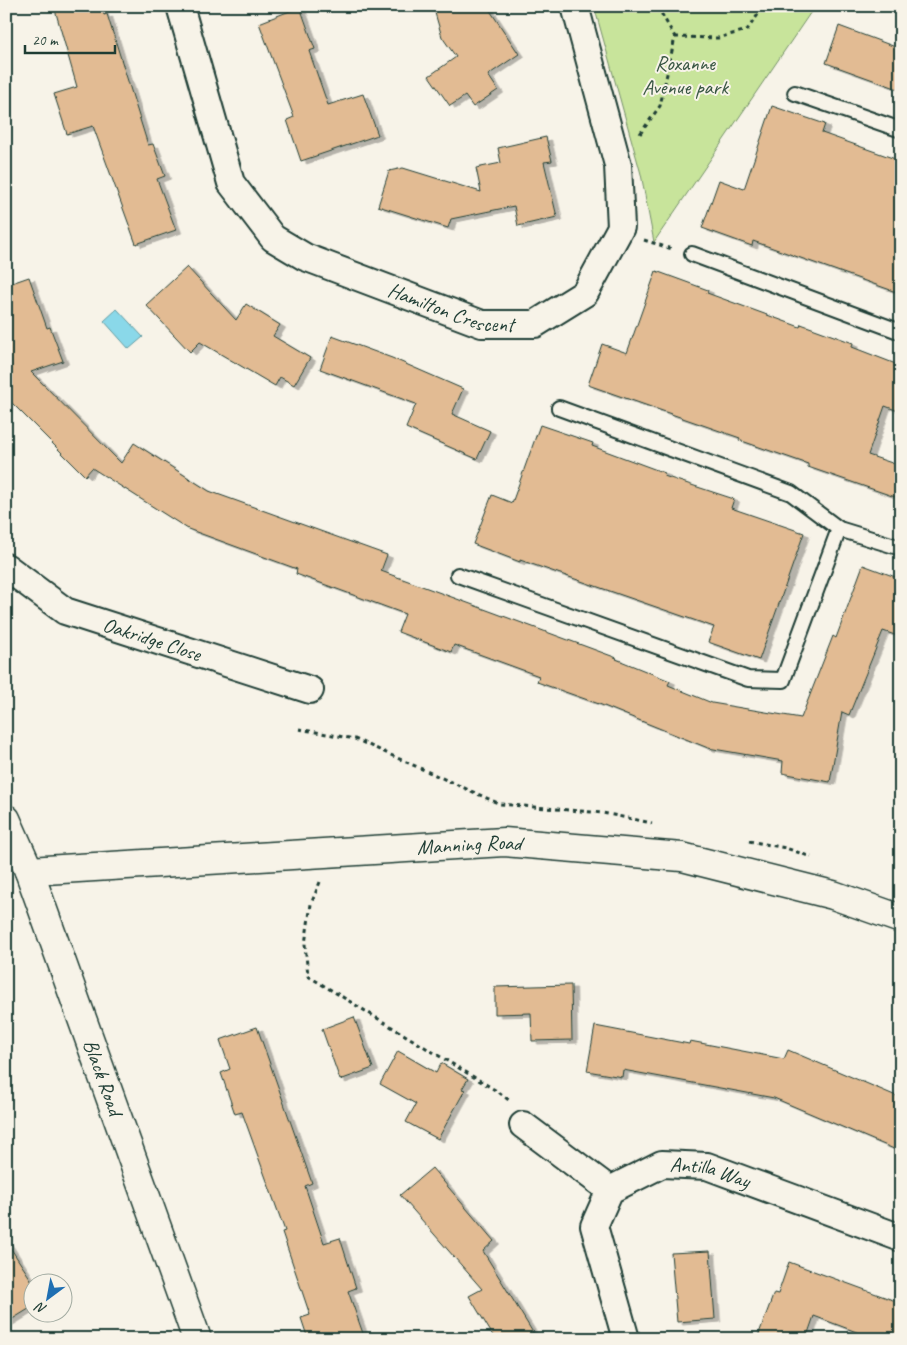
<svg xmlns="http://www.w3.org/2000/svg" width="907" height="1345" viewBox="0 0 907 1345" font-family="Caveat,sans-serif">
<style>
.green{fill:#c8e49b;stroke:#749068}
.water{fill:#8ad8e9;stroke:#5f9aa1}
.building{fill:#e2bb93;stroke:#1f3d34;filter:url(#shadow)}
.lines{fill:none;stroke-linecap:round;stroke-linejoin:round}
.lane-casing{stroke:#1f3d34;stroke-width:18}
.street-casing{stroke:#1f3d34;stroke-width:30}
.secondary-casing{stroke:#1f3d34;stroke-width:31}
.path{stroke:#1f3d34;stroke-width:3;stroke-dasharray:4 4;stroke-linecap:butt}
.lane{stroke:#f7f3e8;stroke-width:14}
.street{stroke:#f7f3e8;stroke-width:26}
.secondary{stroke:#f7f3e8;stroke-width:28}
.labels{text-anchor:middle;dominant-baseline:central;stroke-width:4;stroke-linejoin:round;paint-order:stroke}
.park-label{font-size:21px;fill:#385643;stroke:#f7f3e8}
.street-label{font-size:21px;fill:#1f3d34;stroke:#f7f3e8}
</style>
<defs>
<filter id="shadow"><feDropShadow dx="5.5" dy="3" stdDeviation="0" flood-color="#0004"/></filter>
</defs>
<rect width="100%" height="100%" fill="#f7f3e8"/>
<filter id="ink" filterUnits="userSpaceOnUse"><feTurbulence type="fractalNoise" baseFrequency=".02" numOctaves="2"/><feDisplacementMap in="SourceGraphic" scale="10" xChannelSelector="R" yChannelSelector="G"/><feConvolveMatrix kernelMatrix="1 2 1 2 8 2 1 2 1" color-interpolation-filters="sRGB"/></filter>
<g filter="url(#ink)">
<polygon class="green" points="594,6 815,6 654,242 641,174"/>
<polygon class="water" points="117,309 143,337 129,349 104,321"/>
<g class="building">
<polygon points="54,6 101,6 104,15 107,14 148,145 153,144 165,176 157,179 176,230 136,244 93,126 67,134 54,94 77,87"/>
<polygon points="433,6 487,6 519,54 488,75 498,90 473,107 465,96 450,106 429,76 456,57 442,37"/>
<polygon points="300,7 315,49 309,51 328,105 363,94 378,135 301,161 287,120 294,117 259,23"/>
<polygon points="839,26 901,49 901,90 826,63"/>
<polygon points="772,106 825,124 822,133 901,161 901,279 896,292 753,241 752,246 702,228 719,180 744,189"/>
<polygon points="546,137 552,161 544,162 557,217 518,226 514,206 451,219 448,228 378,206 389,171 403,168 481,192 476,168 501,163 498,148"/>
<polygon points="187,267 236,320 246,304 280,325 273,336 310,358 294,385 280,377 275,386 200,342 190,352 146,305"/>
<polygon points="656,271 708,290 707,293 800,327 801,324 853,343 852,347 901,366 901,412 885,406 868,455 901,466 901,499 808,467 808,464 739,440 740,438 588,385 602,344 627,353"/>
<polygon points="29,277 47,328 50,327 63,361 31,372 121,463 134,443 209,491 387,555 381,571 617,658 616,659 670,681 668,685 712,703 801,718 833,636 836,638 863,565 901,579 901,637 883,631 849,715 842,712 830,782 782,773 783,761 708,748 599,704 537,682 539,676 454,645 451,652 398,632 405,614 296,574 297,569 188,529 92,468 85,476 6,397 6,285"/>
<polygon points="332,336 392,358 463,389 452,414 490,431 477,459 406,428 416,404 320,369"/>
<polygon points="540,425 593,443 592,446 665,473 664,476 734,499 731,508 804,533 759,660 708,642 714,627 520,560 520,562 473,544 492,495 512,503"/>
<polygon points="571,985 572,1040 532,1041 531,1013 495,1014 495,987"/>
<polygon points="354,1017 373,1068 340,1080 322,1029"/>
<polygon points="595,1026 689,1044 690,1041 784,1059 788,1050 901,1098 901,1152 774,1098 623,1070 622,1077 587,1071"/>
<polygon points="257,1027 312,1183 305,1186 324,1243 340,1238 356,1288 348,1291 365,1339 308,1339 301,1318 310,1315 282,1232 285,1231 242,1112 235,1114 221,1073 230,1069 220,1040"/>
<polygon points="398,1051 436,1073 441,1063 468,1079 462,1089 465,1090 438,1139 406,1122 416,1104 380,1084"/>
<polygon points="432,1168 494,1241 483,1251 537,1339 495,1339 469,1296 482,1289 400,1195"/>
<polygon points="6,1241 32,1281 32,1307 6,1323"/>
<polygon points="710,1251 715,1319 677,1322 671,1253"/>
<polygon points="789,1262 901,1303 901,1339 875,1339 814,1316 806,1339 757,1339 774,1293 778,1294"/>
</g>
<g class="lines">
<g class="lane-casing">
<g id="lane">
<polyline points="795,93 901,130"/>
<polyline points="692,254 901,332"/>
<polyline points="559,408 791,493 839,529 901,548"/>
<polyline points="458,575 748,679 783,680 839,529"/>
</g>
</g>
<g class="street-casing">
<g id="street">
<path id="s1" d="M180 6 231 183 273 238 305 257 482 324H535L585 293 621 227 618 165 575 6"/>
<path id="s2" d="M6 567 65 611 310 690"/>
<polyline points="523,1125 610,1190"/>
<path id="s3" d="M626 1339 594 1226 610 1190 662 1164 707 1166 901 1238"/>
</g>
</g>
<g class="secondary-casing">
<g id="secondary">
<path id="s4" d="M6 819 29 871 197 1339"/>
<path id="s5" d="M29 871 504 842 682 857 833 895 901 919"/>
</g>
</g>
<g class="path">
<polyline points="675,37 718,38 747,30 764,6"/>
<polyline points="640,134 660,106 675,37 657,6"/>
<polyline points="644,240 672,249"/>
<polyline points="299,729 355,739 500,804 603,813 652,823"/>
<polyline points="749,841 786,848 811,857"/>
<polyline points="320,882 311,904 305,944 308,976 500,1093 510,1101"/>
</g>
<use href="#lane" class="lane"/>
<use href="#street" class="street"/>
<use href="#secondary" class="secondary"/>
</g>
</g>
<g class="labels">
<g class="park-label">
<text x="685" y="63">Roxanne<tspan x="685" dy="24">Avenue park</tspan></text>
</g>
<g class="street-label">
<text stroke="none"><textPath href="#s1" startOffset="446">Hamilton Crescent</textPath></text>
<text stroke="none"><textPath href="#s2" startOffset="165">Oakridge Close</textPath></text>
<text stroke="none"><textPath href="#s5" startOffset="441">Manning Road</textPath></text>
<text stroke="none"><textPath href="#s4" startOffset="276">Black Road</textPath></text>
<text stroke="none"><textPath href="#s3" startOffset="264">Antilla Way</textPath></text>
</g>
</g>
<rect width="907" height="1345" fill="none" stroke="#f7f3e8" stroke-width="25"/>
<rect x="12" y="12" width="882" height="1320" fill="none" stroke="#1f3d34" stroke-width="2" filter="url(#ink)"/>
<g transform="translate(48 1298) rotate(212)"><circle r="24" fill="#f7f3e8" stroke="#a1aaa0"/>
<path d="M0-4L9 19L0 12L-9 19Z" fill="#1f6fb2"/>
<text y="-8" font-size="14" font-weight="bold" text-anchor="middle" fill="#1f3d34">N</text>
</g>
<path d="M25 45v8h90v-8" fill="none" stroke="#1f3d34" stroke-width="2.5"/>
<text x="32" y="45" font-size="15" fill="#1f3d34" stroke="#f7f3e8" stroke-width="4" paint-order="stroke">20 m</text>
</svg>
